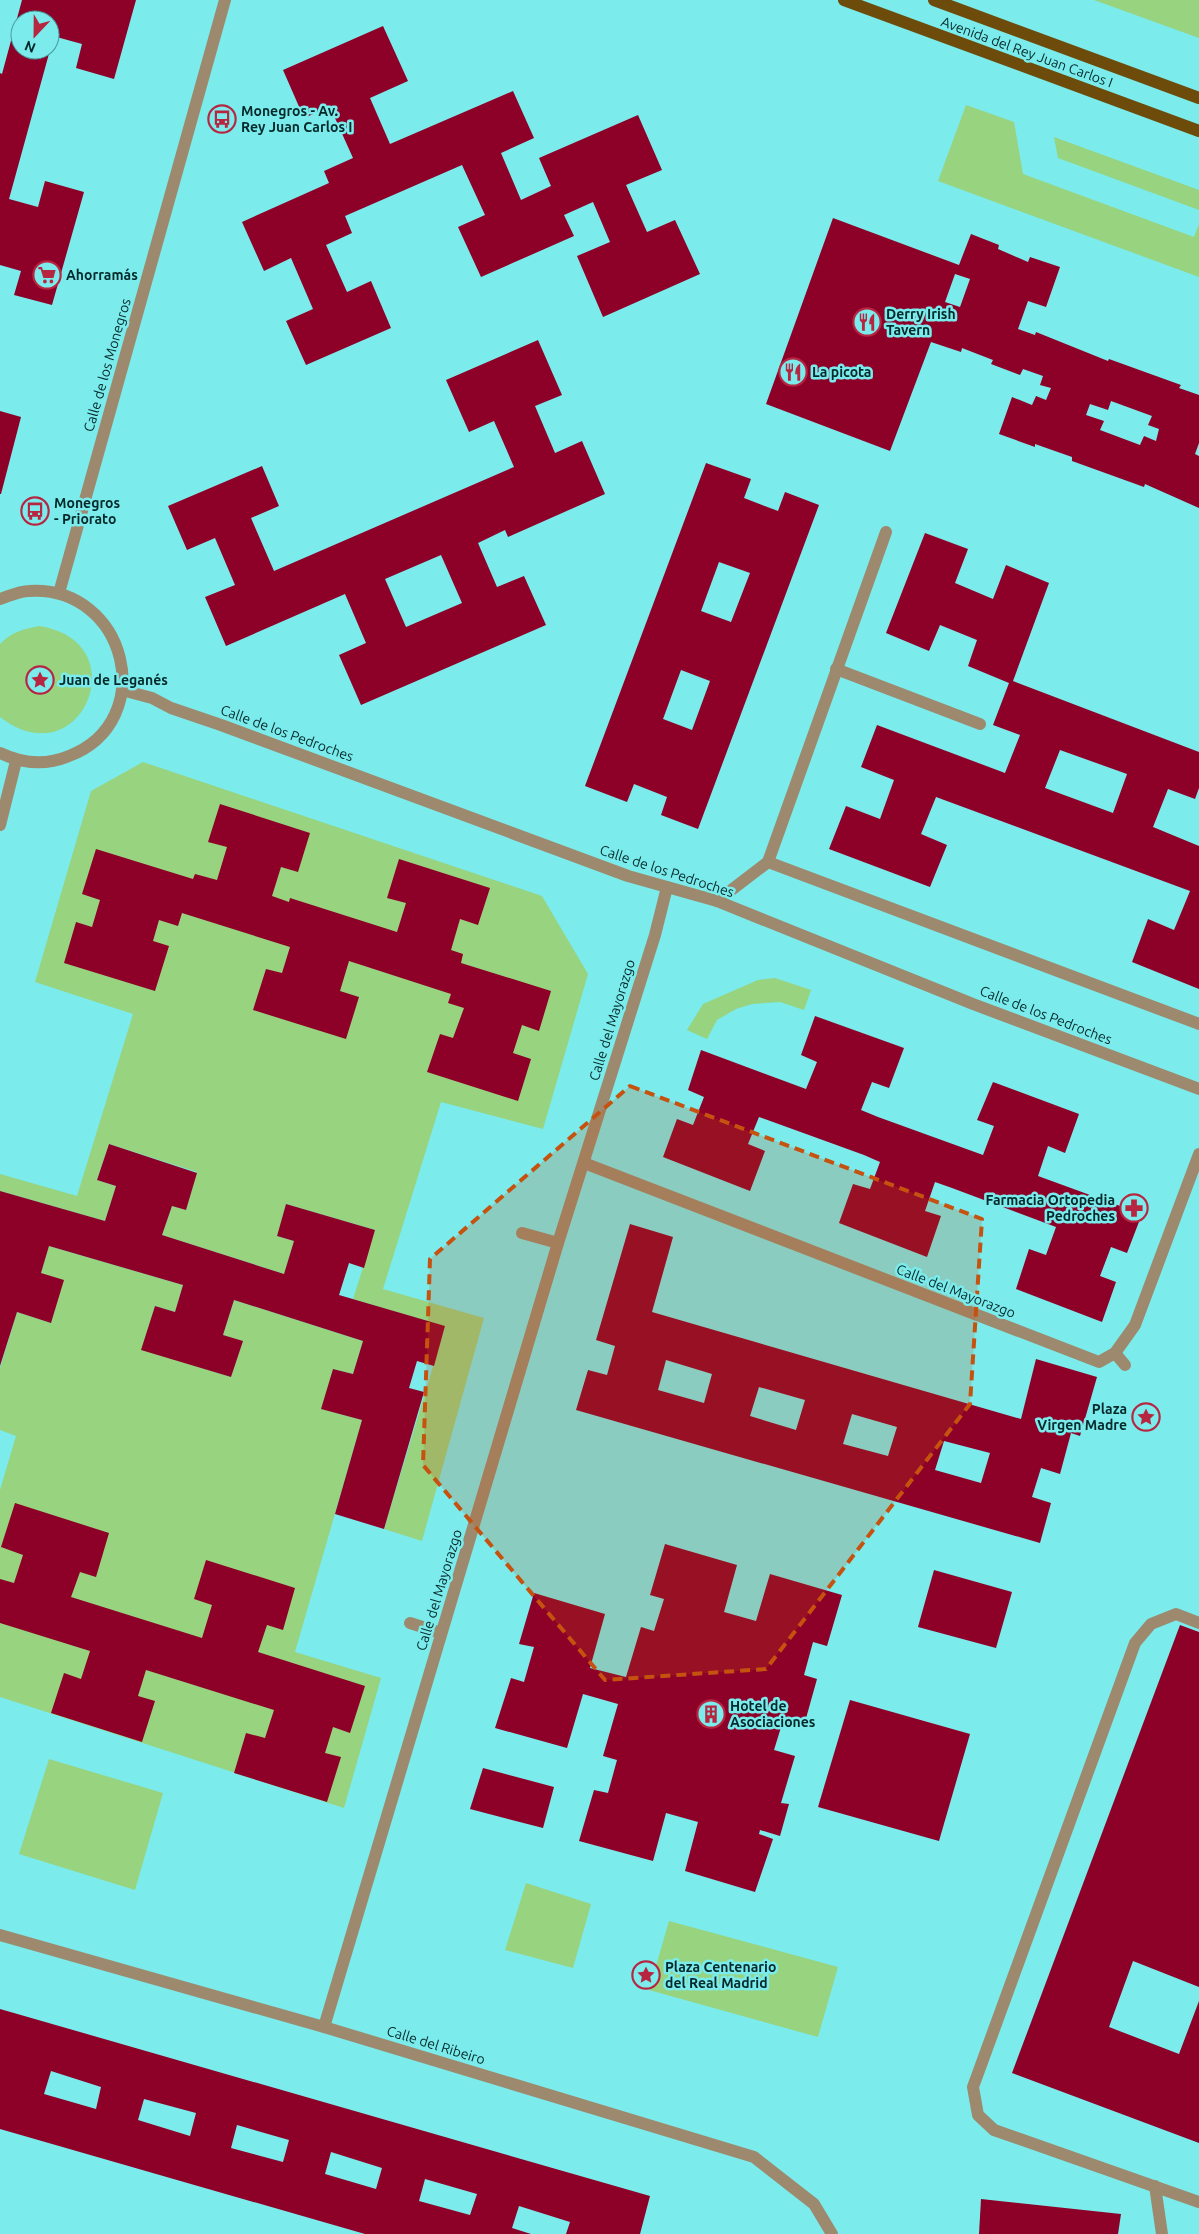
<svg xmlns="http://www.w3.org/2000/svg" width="1199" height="2234" viewBox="0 0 1199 2234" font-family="Ubuntu,sans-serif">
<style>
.green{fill:#98d37f}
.building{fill:#8d0028;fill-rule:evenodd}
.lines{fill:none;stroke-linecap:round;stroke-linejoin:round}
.minor{stroke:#9d8a6e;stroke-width:12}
.major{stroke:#6d4b0a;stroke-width:12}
.marked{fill:#c65210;fill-opacity:0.2;stroke:#c65210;stroke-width:4;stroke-dasharray:10 6;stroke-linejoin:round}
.labels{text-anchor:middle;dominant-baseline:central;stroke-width:5;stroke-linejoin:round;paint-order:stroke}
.street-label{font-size:14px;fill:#04292a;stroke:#7bebec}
.poi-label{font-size:14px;font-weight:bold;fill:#04292a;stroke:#7bebec;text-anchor:start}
</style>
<rect width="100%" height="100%" fill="#7bebec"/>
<g class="green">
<polygon points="1094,0 1199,0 1199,38"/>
<polygon points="966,105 1014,122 1023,174 1194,237 1199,224 1199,277 938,181"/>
<polygon points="1054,137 1199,190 1199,210 1058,158"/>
<path d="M39 626C139 641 81 780 0 717V644C11 632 24 629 39 626Z"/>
<polygon points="143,762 542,896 588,974 543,1129 441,1102 383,1289 484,1318 422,1541 384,1529 445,1327 353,1299 375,1230 286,1204 277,1236 294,1241 284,1274 162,1235 172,1206 186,1210 197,1172 109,1144 97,1180 116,1186 105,1221 0,1191 0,1174 77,1196 133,1014 35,982 91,791"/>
<polygon points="775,978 811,990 804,1010 780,1002 752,1004 736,1009 717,1020 707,1039 687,1030 703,1004 758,980"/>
<polygon points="49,1246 183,1285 175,1312 155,1306 142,1349 231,1377 242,1341 223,1335 234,1300 363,1341 353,1374 333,1369 322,1409 362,1420 295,1652 381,1678 344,1808 0,1697 0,1490 16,1436 0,1430 0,1368 17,1312 51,1323 63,1281 41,1273"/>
<polygon points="49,1759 163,1793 135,1890 19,1854"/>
<polygon points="526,1883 591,1904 573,1968 505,1950"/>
<polygon points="669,1921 838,1967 818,2037 649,1990"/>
</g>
<g class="building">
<polygon points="22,0 136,0 114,79 76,68 82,44 53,36 50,46 50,20 20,20 20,50 50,50 9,199 38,207 45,181 84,192 52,305 14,295 21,271 0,265 0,73 2,74"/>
<polygon points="383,26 408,81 370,98 390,144 513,91 534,138 501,153 521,200 551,186 539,158 638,115 662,170 626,185 647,232 675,220 700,274 603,317 577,256 610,242 593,202 564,215 574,236 481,277 458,227 485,215 462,165 345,216 352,233 326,245 347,292 371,281 391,328 306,365 286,321 313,309 291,258 264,271 242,222 329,183 324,171 353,158 330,107 304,118 283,70"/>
<path d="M833 218 959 265 971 234 999 245 998 249 1028 262 1030 257 1060 267 1046 307 1028 301 1018 329 1035 335 1036 332 1108 361 1109 359 1181 385 1179 388 1199 395V443L1195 454 1199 456V508L1145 484 1144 487 1072 461V457L1035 444V447L999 434 1012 397 1032 405 1036 396 1046 400 1051 388 1040 385 1043 376 1023 369 1020 375 991 364 993 360 962 348 961 352 931 342 890 451 766 404ZM955 274 970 279 960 307 945 302ZM1111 401 1152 416 1148 425 1159 429 1156 441 1144 436 1140 445 1100 430 1104 421 1086 415 1090 404 1108 410Z"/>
<path d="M538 340 562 395 535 406 555 453 582 441 605 494 508 537 505 530 478 543 497 587 524 576 546 625 361 705 339 655 366 643 345 594 226 646 205 597 235 585 215 538 187 550 168 506 262 466 279 506 251 518 274 571 514 467 494 421 469 432 446 380ZM441 555 462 603 406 627 385 579Z"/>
<polygon points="0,411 21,417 1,494 0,494"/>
<path d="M706 463 751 479 744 498 778 511 785 492 819 505 698 829 661 815 667 797 634 784 627 802 585 786ZM719 562 750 573 731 622 701 611ZM681 670 710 681 692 730 663 719Z"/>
<path d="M925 533 968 549 955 583 993 599 1006 565 1049 583 1013 681 1199 752V788L1195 799 1168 789 1153 827 1199 846V989L1132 962 1148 919 1174 930 1190 891 1163 881 936 797 921 834 947 845 930 887 829 849 846 806 880 819 894 780 861 767 877 725 1005 773 1020 735 993 725 1009 683 968 666 977 640 940 625 929 651 886 633ZM1060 750 1127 774 1113 813 1045 788Z"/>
<polygon points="220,804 310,833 298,872 281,867 272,896 289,902 290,898 397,932 406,903 387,898 399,859 490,888 478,925 460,919 451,950 463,954 461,963 551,991 539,1031 522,1025 513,1053 531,1059 518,1101 427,1072 440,1034 453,1038 464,1008 448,1003 451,994 349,961 340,991 359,997 346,1039 253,1010 266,969 282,973 290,947 182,913 178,926 159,920 153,941 169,946 155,991 64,963 76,922 92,927 100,900 82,894 96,849 193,879 195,874 217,880 227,847 208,842"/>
<polygon points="815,1016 904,1048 889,1088 872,1082 861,1110 878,1117 983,1155 994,1126 977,1120 993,1082 1079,1114 1065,1153 1048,1146 1038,1176 1142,1214 1127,1253 1111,1247 1100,1276 1116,1282 1102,1322 1016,1289 1029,1249 1046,1255 1056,1227 952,1188 935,1182 925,1211 941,1216 927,1257 839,1223 853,1184 870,1189 880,1162 864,1155 759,1117 748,1144 765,1151 750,1191 663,1157 677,1119 693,1125 704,1097 688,1090 701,1050 806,1089 817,1062 801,1055"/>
<polygon points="109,1144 197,1173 186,1210 172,1206 162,1235 284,1274 294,1241 277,1236 286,1204 375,1230 364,1268 349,1263 339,1295 445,1326 434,1366 417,1361 409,1388 424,1392 384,1529 335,1514 362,1420 321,1409 333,1369 353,1374 363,1341 234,1300 223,1335 243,1341 231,1377 141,1350 155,1306 175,1312 183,1285 49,1246 41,1273 64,1280 51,1323 17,1312 0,1366 0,1191 105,1221 116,1186 97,1180"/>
<path d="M630 1224 673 1237 652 1312 1021 1419 1036 1359 1097 1377 1080 1436 1071 1433 1060 1474 1041 1468 1032 1497 1051 1503 1040 1543 576 1410 588 1370 607 1375 615 1346 596 1340ZM666 1360 712 1374 704 1403 658 1390ZM759 1387 805 1400 796 1430 750 1416ZM852 1414 897 1427 888 1456 843 1444ZM944 1441 990 1453 981 1483 935 1470Z"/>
<polygon points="15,1503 109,1533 96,1577 80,1572 71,1597 202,1638 212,1605 194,1599 206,1560 295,1588 283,1630 267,1625 258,1652 365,1686 350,1733 333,1727 325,1753 341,1757 327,1802 234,1773 246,1733 265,1738 274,1710 146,1670 138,1696 155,1701 142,1742 51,1713 64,1673 81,1679 90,1651 0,1623 0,1579 14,1583 23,1555 1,1547"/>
<polygon points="665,1544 737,1565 724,1612 756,1621 770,1574 842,1595 827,1646 813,1642 804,1675 817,1679 803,1729 782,1724 774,1750 795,1756 781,1803 789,1804 780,1836 760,1830 759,1834 773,1839 755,1892 685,1871 698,1822 666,1813 653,1861 579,1841 594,1790 608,1793 617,1760 603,1756 618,1704 583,1694 567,1748 495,1728 511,1678 524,1682 534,1647 519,1644 534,1593 605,1614 590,1668 626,1677 641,1627 654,1631 664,1599 650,1595"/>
<polygon points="934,1570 1012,1592 996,1648 918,1627"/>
<polygon points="1180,1625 1199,1632 1199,1987 1133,1961 1109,2027 1179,2054 1199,2001 1199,2143 1012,2073"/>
<polygon points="850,1700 970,1734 939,1841 818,1807"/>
<polygon points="483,1768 554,1787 543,1828 470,1809"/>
<path d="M0 2009 650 2196 640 2234H566L570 2222 519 2206 512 2228 531 2234H365L0 2129ZM51 2071 101 2087 96 2109 44 2094ZM144 2099 196 2113 190 2136 138 2120ZM237 2125 289 2140 283 2162 231 2148ZM331 2152 382 2168 376 2189 325 2174ZM425 2179 477 2194 470 2215 419 2201Z"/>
<polygon points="981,2199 1121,2214 1118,2234 979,2234"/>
</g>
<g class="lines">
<g class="minor">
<polyline points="59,593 225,0"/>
<path d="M0 599C9 596 20 591 29 591 127 585 160 721 69 756 45 766 23 764 0 753"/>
<polyline points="836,669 980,724"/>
<polyline points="122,690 152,698 171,708 221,725 628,876 717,901 973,1004 1199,1089"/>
<polyline points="0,825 16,761"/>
<polyline points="768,862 886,532"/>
<polyline points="717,901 768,862 1199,1024"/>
<polyline points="584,1163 1099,1362 1115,1353 1135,1325 1199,1154"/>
<polyline points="522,1233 558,1243"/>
<polyline points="1115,1353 1125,1365"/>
<polyline points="410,1623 441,1633"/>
<polyline points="1199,1623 1176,1614 1151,1624 1135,1643 973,2087 978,2115 994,2130 1199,2202"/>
<polyline points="0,1935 324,2027 754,2157 814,2204 832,2234"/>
<polyline points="324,2027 558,1243 655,935 667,887"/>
<polyline points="1155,2186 1162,2234"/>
</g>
<g class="major">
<polyline points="844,0 1199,131"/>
<polyline points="934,0 1199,98"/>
</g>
</g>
<path class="marked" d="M630 1086 982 1219 970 1404 766 1669 605 1680 423 1465 430 1259Z"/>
<defs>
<g id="bus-ring" transform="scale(1.4375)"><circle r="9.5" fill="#7bebec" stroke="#b72641" stroke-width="1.5"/><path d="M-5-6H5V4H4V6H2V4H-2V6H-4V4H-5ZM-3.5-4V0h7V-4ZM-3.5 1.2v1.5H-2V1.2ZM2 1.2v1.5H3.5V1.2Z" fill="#b72641"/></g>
<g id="supermarket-ring" transform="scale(1.4375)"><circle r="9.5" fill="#7bebec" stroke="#b72641" stroke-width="1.5"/><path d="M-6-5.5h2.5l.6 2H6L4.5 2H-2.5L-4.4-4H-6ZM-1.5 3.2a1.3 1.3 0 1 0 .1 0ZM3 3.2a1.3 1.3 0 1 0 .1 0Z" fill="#b72641"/></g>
<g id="restaurant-ring" transform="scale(1.4375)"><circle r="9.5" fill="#7bebec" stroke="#b72641" stroke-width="1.5"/><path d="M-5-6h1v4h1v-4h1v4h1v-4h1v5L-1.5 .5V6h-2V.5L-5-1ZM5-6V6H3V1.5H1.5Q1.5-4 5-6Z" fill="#b72641"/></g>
<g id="sight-ring" transform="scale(1.4375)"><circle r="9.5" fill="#7bebec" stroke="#b72641" stroke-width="1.5"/><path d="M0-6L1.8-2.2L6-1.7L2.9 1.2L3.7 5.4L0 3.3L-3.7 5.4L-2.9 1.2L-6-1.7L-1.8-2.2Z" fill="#b72641"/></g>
<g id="pharmacy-ring" transform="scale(1.4375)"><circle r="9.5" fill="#7bebec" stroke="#b72641" stroke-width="1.5"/><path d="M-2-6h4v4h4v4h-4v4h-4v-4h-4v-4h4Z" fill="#b72641"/></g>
<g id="building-ring" transform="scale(1.4375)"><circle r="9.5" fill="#7bebec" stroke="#b72641" stroke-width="1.5"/><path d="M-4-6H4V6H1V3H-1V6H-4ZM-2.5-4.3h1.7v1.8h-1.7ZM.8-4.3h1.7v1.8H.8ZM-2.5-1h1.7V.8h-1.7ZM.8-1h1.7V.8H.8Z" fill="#b72641"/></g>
</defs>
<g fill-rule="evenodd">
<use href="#bus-ring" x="222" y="119"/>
<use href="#supermarket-ring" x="47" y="275"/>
<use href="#restaurant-ring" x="867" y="322"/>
<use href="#restaurant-ring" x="793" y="372"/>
<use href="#bus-ring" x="35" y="511"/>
<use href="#sight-ring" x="40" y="680"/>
<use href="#pharmacy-ring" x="1134" y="1208"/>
<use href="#sight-ring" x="1146" y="1417"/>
<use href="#building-ring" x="711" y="1714"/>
<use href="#sight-ring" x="646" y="1975"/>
</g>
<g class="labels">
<g class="street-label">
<text transform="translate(1027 52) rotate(20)">Avenida del Rey Juan Carlos I</text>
<text transform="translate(107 365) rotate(-74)">Calle de los Monegros</text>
<text transform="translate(287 733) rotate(20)">Calle de los Pedroches</text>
<text transform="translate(667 871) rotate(18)">Calle de los Pedroches</text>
<text transform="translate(1046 1015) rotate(21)">Calle de los Pedroches</text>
<text transform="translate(612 1020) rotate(-73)">Calle del Mayorazgo</text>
<text transform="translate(956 1291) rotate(21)">Calle del Mayorazgo</text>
<text transform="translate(439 1590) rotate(-73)">Calle del Mayorazgo</text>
<text transform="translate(436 2045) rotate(17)">Calle del Ribeiro</text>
</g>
<g class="poi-label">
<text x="241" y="111">Monegros - Av.<tspan x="241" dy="16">Rey Juan Carlos I</tspan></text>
<text x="66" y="275">Ahorramás</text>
<text x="886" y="314">Derry Irish<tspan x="886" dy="16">Tavern</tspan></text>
<text x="812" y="372">La picota</text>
<text x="54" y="503">Monegros<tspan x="54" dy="16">- Priorato</tspan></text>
<text x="59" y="680">Juan de Leganés</text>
<text x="1115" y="1200" text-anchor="end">Farmacia Ortopedia<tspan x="1115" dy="16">Pedroches</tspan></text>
<text x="1127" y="1409" text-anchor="end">Plaza<tspan x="1127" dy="16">Virgen Madre</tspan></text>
<text x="730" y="1706">Hotel de<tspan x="730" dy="16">Asociaciones</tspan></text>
<text x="665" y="1967">Plaza Centenario<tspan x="665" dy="16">del Real Madrid</tspan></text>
</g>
</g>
<g transform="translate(35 35) rotate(202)"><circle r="24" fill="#7bebec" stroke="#4b9d9e"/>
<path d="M0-4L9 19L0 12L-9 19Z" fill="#b72641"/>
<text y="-8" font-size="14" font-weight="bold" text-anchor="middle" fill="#04292a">N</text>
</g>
</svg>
